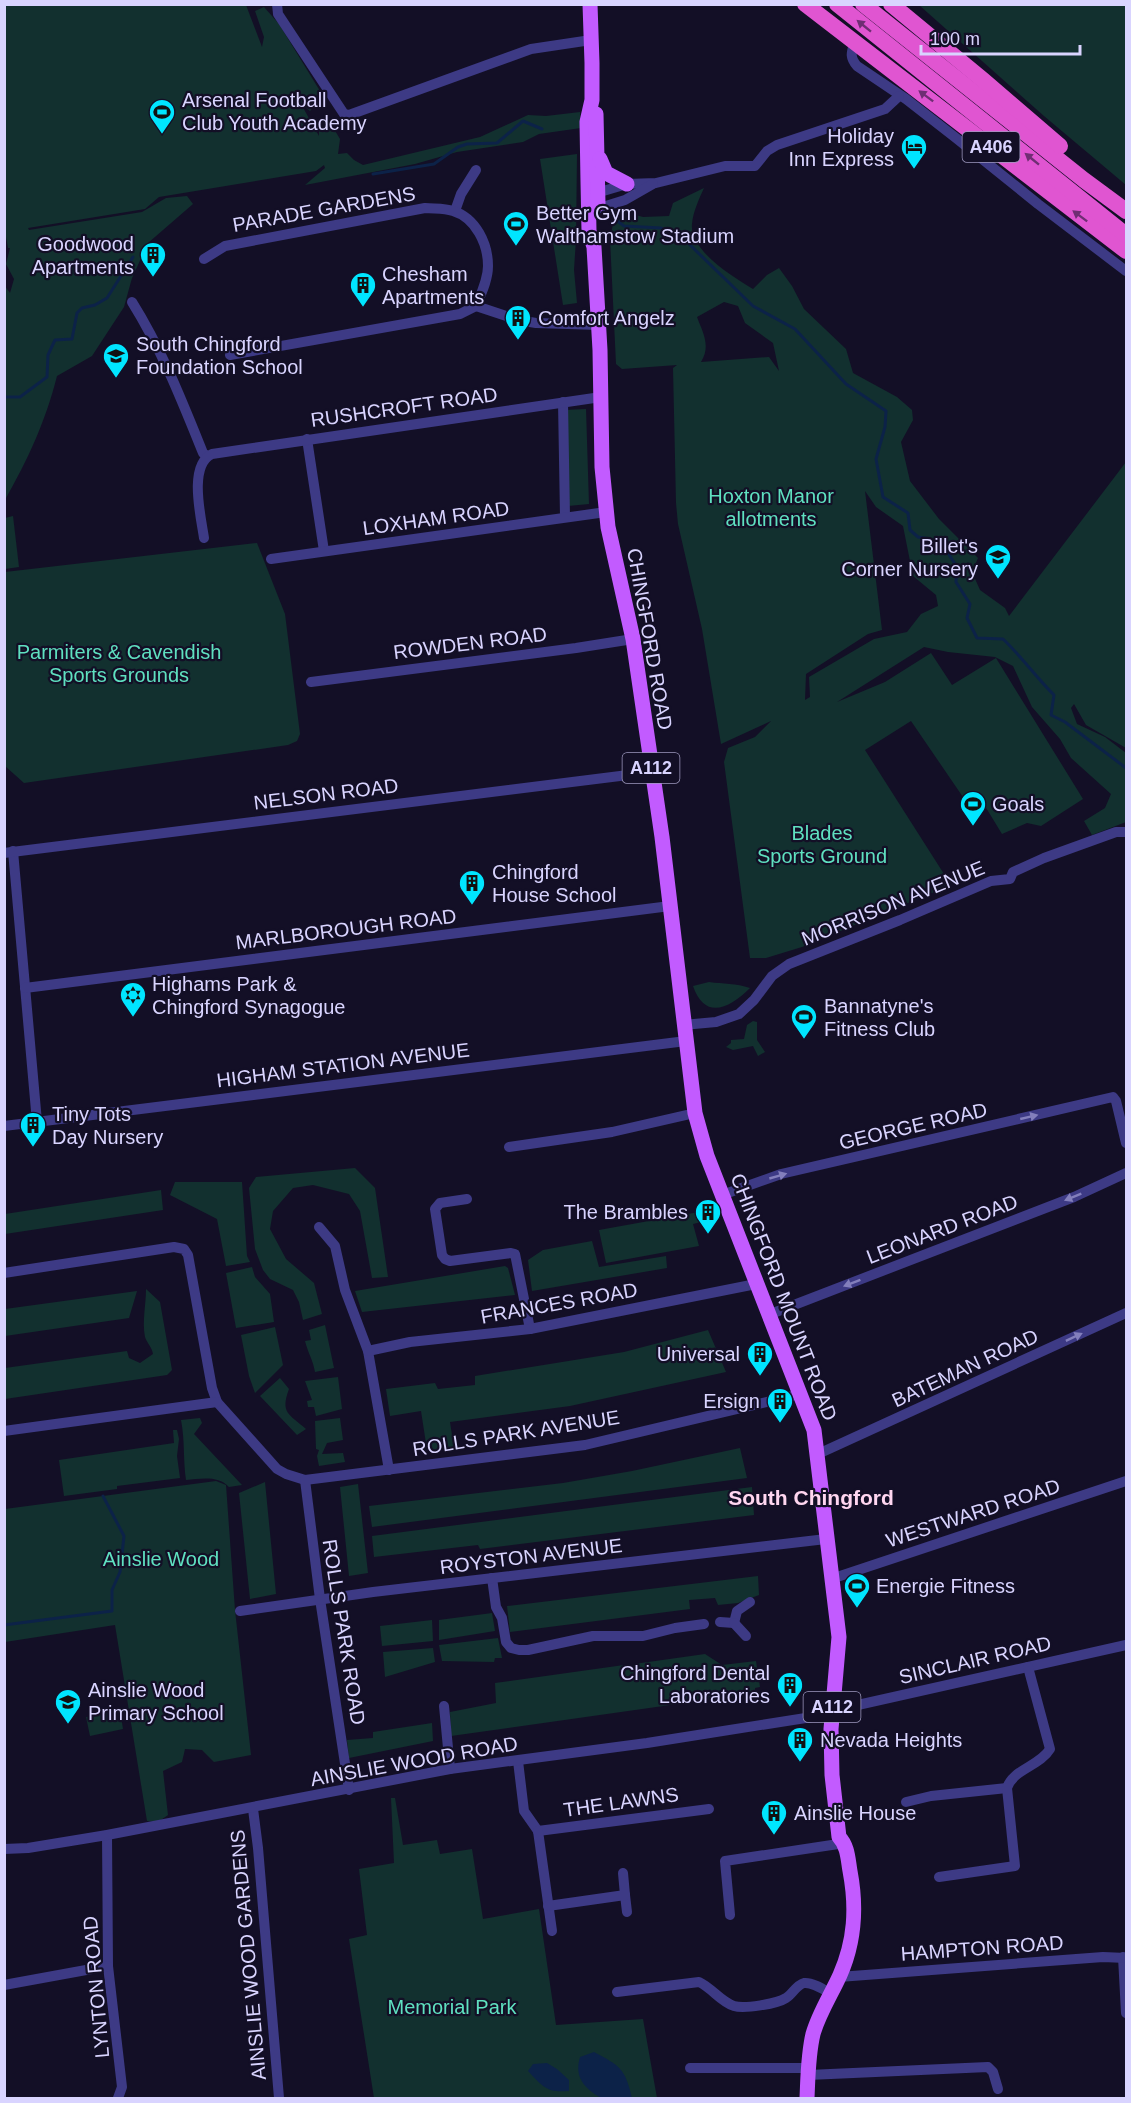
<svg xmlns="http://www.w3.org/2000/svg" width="1131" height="2103" viewBox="0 0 1131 2103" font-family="Arial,sans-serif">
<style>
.green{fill:#12302f;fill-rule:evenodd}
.water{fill:#0c2248}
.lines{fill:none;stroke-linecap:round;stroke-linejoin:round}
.stream{stroke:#0c2248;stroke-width:3}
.minor{stroke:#3d3a85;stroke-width:10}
.primary{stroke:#c25bff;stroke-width:15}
.trunk{stroke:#e055d1;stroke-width:16}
.oneway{fill:#6f2e73}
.oneway2{fill:#837fbc}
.labels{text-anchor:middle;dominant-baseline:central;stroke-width:4.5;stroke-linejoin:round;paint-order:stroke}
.shield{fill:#130f26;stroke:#9e99be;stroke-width:1.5}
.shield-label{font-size:18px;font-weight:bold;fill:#d9d4ff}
.poi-label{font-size:20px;fill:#d9d4ff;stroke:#130f26;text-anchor:start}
.street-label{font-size:20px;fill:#d9d4ff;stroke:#130f26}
.park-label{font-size:20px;fill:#5fe0c0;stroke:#130f26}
.neighbourhood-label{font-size:21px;font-weight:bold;fill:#ffd6f0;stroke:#130f26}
</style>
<rect width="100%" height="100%" fill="#130f26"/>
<g class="green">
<path d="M4 5H246L262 47 264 37 255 11 264 7 279 24 320 91 321 99 310 111 301 104 319 136V130L334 129 340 139 338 154 347 153 354 160 363 165 480 137 528 115 546 116 580 112 581 128 539 134 523 142 457 152 415 164 305 185 325 168 324 165 316 171 159 197 145 209 28 228 29 230 142 212 166 198 187 196 193 204 148 243 132 278 124 307 92 356 57 376C45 423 28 459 5 500L4 285 10 293 14 279 6 264 10 248H8L4 226Z"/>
<polygon points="919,5 1126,5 1126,185 1044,116"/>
<polygon points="577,154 576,239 574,270 577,303 563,305 540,159"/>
<path d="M704 188C699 199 693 212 692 224 689 250 733 277 753 289L767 275 779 268 792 286 804 309 846 349 853 373 897 397 912 410 913 420 901 442 910 481 939 519 978 558 972 572 980 590 1005 608 1009 616 1126 462V748L1086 725 1074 704 1071 708 1077 724 1105 737 1126 753V822L1092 835 1084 821 1105 808 1111 794 1071 758 1060 739 1032 707 1013 666 995 657 948 652 924 647 837 702 885 682 931 653 952 685 996 658 1083 799 1041 826 1027 823 1002 834 977 793 965 800 911 721 865 750 951 885 802 947 766 958H750L724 762 728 748 755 737 771 721 721 744 702 629 678 524 676 503 673 368 677 365 622 369 616 364 610 239 613 224 628 213 643 217 669 216 673 203ZM724 302 738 306 745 323 773 343 779 371 769 357 701 362C711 346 703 333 697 317ZM865 491 876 507 903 526 913 576 936 595 938 606 921 614 907 632 874 639 809 677 810 697 805 700 806 674 868 634 882 630Z"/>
<polygon points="586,409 589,504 568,506 565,410"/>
<polygon points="13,516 19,567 5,569 5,518"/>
<polygon points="257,543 285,614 300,734 297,741 288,745 24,783 5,766 5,572"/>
<path d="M709 982C723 984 736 983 750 988 730 1008 705 1021 693 986Z"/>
<polygon points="753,1021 757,1022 757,1040 765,1052 758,1056 753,1046 733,1050 726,1047 731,1043 731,1040 744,1039 747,1025"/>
<polygon points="355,1168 375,1188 388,1277 372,1278 360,1211 349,1194 313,1185 293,1188 273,1211 270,1229 286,1259 314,1283 322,1314 303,1320 299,1302 293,1290 270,1279 263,1270 255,1249 249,1188 256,1177"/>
<polygon points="175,1182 242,1182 247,1256 250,1262 226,1266 217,1219 170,1195"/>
<polygon points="161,1190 163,1210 5,1234 5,1214"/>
<polygon points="710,1210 713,1219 693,1224 699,1246 606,1263 599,1230"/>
<polygon points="592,1241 599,1267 666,1256 667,1268 532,1291 528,1260 543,1250"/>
<polygon points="505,1266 508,1268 515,1295 362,1312 355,1291"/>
<polygon points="252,1267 255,1277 270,1294 274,1322 236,1328 226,1273"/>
<path d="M146 1289 160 1302 172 1370 167 1375 5 1399V1368L127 1351 129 1358 140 1363 153 1354C152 1347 147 1343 145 1337 142 1321 146 1305 146 1289Z"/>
<polygon points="137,1291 129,1318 5,1336 5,1309"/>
<path d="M325 1325 334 1368 315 1372C313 1360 308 1353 305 1341L311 1340 309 1330Z"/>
<polygon points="275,1327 283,1365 255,1393 249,1376 241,1335"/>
<polygon points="708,1330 726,1372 570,1406 450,1422 454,1448 427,1450 421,1411 390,1416 386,1389 435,1383 438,1389 475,1385 475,1376 624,1352"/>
<polygon points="338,1377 342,1409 316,1416 314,1407 308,1407 307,1401 312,1400 305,1381"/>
<path d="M280 1378 289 1389C280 1413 289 1414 306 1429L297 1435 260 1396Z"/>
<path d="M200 1418 202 1423 194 1434 242 1485 229 1487C218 1475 200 1479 186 1480 183 1460 185 1440 181 1420Z"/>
<polygon points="340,1418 343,1440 327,1443 322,1454 343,1453 345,1462 319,1466 317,1456 319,1450 316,1449 315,1421"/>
<polygon points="173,1430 177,1430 179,1439 177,1456 180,1478 117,1486 117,1489 64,1496 59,1460 174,1443"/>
<polygon points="740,1448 747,1478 372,1527 369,1506 563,1483 632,1471"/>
<polygon points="216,1481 226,1485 235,1610 251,1755 214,1762 202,1750 185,1749 182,1762 163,1771 168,1815 158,1822 147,1821 115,1625 5,1642 5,1509"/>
<polygon points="265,1482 276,1594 250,1599 239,1493"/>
<polygon points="358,1484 368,1573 349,1576 340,1487"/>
<polygon points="752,1487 754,1515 480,1549 478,1545 374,1557 372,1536"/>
<polygon points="758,1576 759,1595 738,1603 718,1605 715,1598 689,1600 690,1609 510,1632 507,1606"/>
<polygon points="492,1613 495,1631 439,1640 439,1620"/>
<polygon points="432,1620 433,1641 382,1646 380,1626"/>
<polygon points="498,1638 502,1658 495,1658 494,1662 442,1661 439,1645"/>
<polygon points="433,1648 435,1662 385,1677 383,1652"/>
<polygon points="705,1654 722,1665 756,1661 760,1687 755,1688 755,1693 451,1736 450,1712 496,1703 495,1683 624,1665 625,1669 633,1668 634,1664"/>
<polygon points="120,1710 123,1729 90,1736 86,1717"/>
<polygon points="432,1723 433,1741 349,1758 347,1740 373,1738 373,1732"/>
<polygon points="391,1798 395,1798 403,1845 437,1840 440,1854 472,1849 483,1919 539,1909 556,2025 643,2019 657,2098 374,2098 349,1939 367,1935 359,1869 394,1863"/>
</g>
<g class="water">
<path d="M594 2052C620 2066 625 2068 632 2098H601C584 2088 574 2077 580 2057Z"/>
<path d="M547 2063 557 2069 569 2080V2091C547 2093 543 2087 528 2071L533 2064Z"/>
</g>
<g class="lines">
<g class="stream">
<polyline points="373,174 434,164 458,147 467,144 497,143 523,121 542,129"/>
<path d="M616 220 624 226 661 228 688 243 753 306 795 329 846 384 886 411 885 427 876 459 883 497 908 513 910 530 918 537 930 539 946 550 957 567 956 582 970 604 967 618 977 638 1003 639C1021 656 1036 677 1054 695L1051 715 1065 722 1126 768"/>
<polyline points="4,397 20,397 47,377 48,355 55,340 72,339 77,313 82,308 95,305 107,298 133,257"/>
<polyline points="4,1625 112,1611 112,1590 120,1572 124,1536 103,1496"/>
</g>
<g class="minor">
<polyline points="277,4 278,14 344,114 349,115 531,49 591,40"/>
<path d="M854 44C851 53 850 58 857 66L906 99 956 138 1038 204 1126 271"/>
<polyline points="593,194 627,184 656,183 725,166 755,166 767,151 777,145 885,109 899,96"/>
<polyline points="593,210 625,200 653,184"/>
<polyline points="455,211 461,194 476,170"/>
<path d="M204 259 225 246 425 208C435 209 444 208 453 211 476 218 488 244 488 266 488 280 481 294 476 306L460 314 230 355"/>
<path d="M132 302C162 350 182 401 203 453L207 456"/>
<polyline points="476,306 518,320 536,323 599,325"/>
<polyline points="563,402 565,517"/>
<polyline points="307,439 324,551"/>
<path d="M204 538C201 517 188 465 212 454L601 397"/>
<polyline points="271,559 606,512"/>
<polyline points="311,682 576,648 633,639"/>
<polyline points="13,851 37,1122"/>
<polyline points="4,853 652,772"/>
<polyline points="25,988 670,906"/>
<polyline points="683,1025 716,1022 739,1014 754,1000 772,976 789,964 900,920 991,881 1010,879 1013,872 1044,858 1116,832 1126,832"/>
<polyline points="4,1126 686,1041"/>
<polyline points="509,1147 612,1132 695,1113"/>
<polyline points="722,1195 781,1174 1113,1097 1116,1101 1126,1143"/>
<polyline points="467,1199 440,1203 435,1209 442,1255 445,1259 450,1261 511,1253 515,1254 530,1329"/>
<polyline points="319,1227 335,1246 345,1290 368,1351 389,1470"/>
<polyline points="4,1273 174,1247 184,1249 188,1255 212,1388 217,1402 277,1469 286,1474 305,1480 585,1445 800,1394"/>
<polyline points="768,1315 1074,1197 1126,1173"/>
<polyline points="368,1351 410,1342 530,1329 756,1284"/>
<polyline points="4,1431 217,1402"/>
<polyline points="818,1454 1126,1313"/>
<polyline points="305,1480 320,1599 349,1790"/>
<polyline points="492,1578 496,1607 502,1618 506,1642 511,1648 519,1650 528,1650 593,1636 643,1636 675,1628 704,1624"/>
<polyline points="831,1579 1126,1481"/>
<polyline points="240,1611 373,1592 826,1539"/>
<polyline points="720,1622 734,1623 737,1611 750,1602"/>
<polyline points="734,1623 746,1636"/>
<polyline points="444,1706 450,1769"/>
<polyline points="831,1711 1126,1645"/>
<polyline points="518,1761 524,1811 538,1831"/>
<polyline points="906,1802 931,1796 1007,1788"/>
<polyline points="253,1809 258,1848 279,2098"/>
<polyline points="538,1831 709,1809"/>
<polyline points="538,1831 552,1931"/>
<polyline points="107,1835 108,1966 122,2087 118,2098"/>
<polyline points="4,1849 28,1848 107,1835 450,1769 647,1743 831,1714"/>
<path d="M939 1877 1015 1866 1007 1788C1013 1769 1040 1766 1050 1749L1028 1667"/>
<polyline points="625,1895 627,1912"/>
<polyline points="548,1906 625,1895 623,1873"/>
<polyline points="730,1915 725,1861 845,1843"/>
<polyline points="1123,1957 1126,2013"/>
<polyline points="839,1977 1103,1957 1126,1958"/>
<polyline points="4,1985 108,1966"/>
<path d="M617 1992 699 1982C712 1988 721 2002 734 2006 744 2009 777 2004 786 1998 792 1995 796 1985 804 1983 812 1982 823 1989 830 1993"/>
<polyline points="690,2068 808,2068"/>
<polyline points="808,2075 988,2067 993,2072 998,2089"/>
</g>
<g class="primary">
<path d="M590 4 592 63V100L587 122 588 182 589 231 594 247 600 350 602 467 608 527 633 639 662 837 695 1113 707 1156 814 1430 839 1637 831 1729 832 1775 839 1837C848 1846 848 1860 850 1871 857 1908 855 1941 840 1975 831 1995 819 2013 813 2034 808 2055 808 2077 807 2098"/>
<polyline points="596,114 598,204"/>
<polyline points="600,159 606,173 627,184"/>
</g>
<g class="trunk">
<polyline points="805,4 1126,251"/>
<polyline points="837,4 1126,235"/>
<polyline points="863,4 1084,180 1126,211"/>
<polyline points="891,4 983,80 1060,146"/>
</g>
</g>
<defs><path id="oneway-solid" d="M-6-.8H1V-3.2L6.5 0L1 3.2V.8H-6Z" transform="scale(1.5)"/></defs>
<g class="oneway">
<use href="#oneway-solid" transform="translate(864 26) rotate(-141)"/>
<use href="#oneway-solid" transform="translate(926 96) rotate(-143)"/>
<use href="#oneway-solid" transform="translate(1032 159) rotate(-141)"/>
<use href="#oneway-solid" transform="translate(1080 216) rotate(-143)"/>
</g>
<g class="oneway2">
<use href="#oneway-solid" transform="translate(1029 1117) rotate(-13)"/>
<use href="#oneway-solid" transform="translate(778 1176) rotate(-16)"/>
<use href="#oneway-solid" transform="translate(1073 1197) rotate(158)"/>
<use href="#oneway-solid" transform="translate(852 1283) rotate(159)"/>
<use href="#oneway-solid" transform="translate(1074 1337) rotate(-25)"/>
</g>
<defs>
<g id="stadium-pin" transform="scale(1.35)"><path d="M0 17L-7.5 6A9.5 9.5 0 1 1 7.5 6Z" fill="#00e5ff" stroke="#130f26"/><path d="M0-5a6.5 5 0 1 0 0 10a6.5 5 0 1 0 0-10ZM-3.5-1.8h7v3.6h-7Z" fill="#111"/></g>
<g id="hotel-pin" transform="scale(1.35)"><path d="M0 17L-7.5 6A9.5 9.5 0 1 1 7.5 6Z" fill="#00e5ff" stroke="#130f26"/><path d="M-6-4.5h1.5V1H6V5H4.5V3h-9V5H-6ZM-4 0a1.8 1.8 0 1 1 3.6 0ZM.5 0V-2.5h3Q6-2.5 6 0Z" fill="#111"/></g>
<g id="building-pin" transform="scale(1.35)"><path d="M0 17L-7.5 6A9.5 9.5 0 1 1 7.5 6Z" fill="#00e5ff" stroke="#130f26"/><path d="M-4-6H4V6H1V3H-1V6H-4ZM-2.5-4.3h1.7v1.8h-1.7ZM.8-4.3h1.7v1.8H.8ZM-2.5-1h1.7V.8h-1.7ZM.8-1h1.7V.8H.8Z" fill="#111"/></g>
<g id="school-pin" transform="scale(1.35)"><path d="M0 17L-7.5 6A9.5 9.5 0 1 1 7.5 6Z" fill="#00e5ff" stroke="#130f26"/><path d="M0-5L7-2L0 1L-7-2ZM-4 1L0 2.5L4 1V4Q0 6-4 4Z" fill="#111"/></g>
<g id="synagogue-pin" transform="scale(1.35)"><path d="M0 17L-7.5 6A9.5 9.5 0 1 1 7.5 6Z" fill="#00e5ff" stroke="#130f26"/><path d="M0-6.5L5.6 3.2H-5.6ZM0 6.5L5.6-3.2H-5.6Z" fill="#111"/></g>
</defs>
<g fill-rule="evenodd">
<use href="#stadium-pin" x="162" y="112"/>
<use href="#hotel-pin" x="914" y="147"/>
<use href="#stadium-pin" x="516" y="224"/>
<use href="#building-pin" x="153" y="255"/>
<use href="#building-pin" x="363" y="285"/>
<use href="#building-pin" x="518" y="318"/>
<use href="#school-pin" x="116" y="356"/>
<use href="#school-pin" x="998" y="557"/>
<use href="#stadium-pin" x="973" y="804"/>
<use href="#building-pin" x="472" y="883"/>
<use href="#synagogue-pin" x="133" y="995"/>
<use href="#stadium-pin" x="804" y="1017"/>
<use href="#building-pin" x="33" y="1125"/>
<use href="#building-pin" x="708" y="1212"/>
<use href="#building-pin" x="760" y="1354"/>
<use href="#building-pin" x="780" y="1401"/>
<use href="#stadium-pin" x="857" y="1586"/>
<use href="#building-pin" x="790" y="1685"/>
<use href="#school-pin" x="68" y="1702"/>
<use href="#building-pin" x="800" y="1740"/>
<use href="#building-pin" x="774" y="1813"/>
</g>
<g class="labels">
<g class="shield">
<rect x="962.5" y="132" width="57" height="30" rx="4.5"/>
<rect x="622.5" y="753" width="57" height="30" rx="4.5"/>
<rect x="803.5" y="1692" width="57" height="30" rx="4.5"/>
</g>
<g class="shield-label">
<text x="991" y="147">A406</text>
<text x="651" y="768">A112</text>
<text x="832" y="1707">A112</text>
</g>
<g class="poi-label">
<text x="182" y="100">Arsenal Football<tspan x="182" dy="23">Club Youth Academy</tspan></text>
<text x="894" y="136" text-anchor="end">Holiday<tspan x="894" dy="23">Inn Express</tspan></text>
<text x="536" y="213">Better Gym<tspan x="536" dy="23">Walthamstow Stadium</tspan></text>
<text x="134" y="244" text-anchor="end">Goodwood<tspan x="134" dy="23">Apartments</tspan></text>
<text x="382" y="274">Chesham<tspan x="382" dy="23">Apartments</tspan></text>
<text x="538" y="318">Comfort Angelz</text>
<text x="136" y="344">South Chingford<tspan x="136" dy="23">Foundation School</tspan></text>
<text x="978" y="546" text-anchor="end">Billet's<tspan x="978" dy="23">Corner Nursery</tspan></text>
<text x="992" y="804">Goals</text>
<text x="492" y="872">Chingford<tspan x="492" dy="23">House School</tspan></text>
<text x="152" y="984">Highams Park &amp;<tspan x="152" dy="23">Chingford Synagogue</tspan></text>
<text x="824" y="1006">Bannatyne's<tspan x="824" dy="23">Fitness Club</tspan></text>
<text x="52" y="1114">Tiny Tots<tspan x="52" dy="23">Day Nursery</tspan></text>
<text x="688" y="1212" text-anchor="end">The Brambles</text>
<text x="740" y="1354" text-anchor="end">Universal</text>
<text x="760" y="1401" text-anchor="end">Ersign</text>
<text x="876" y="1586">Energie Fitness</text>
<text x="770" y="1673" text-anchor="end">Chingford Dental<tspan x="770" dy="23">Laboratories</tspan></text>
<text x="88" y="1690">Ainslie Wood<tspan x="88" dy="23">Primary School</tspan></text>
<text x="820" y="1740">Nevada Heights</text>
<text x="794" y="1813">Ainslie House</text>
</g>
<g class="street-label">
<text transform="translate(324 209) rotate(-10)">PARADE GARDENS</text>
<text transform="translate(404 407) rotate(-8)">RUSHCROFT ROAD</text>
<text transform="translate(436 518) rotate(-8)">LOXHAM ROAD</text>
<text transform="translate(650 639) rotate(80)">CHINGFORD ROAD</text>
<text transform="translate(470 643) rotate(-7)">ROWDEN ROAD</text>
<text transform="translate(326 794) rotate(-7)">NELSON ROAD</text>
<text transform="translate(893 903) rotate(-22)">MORRISON AVENUE</text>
<text transform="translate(346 929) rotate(-7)">MARLBOROUGH ROAD</text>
<text transform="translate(343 1065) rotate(-7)">HIGHAM STATION AVENUE</text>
<text transform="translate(913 1126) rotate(-13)">GEORGE ROAD</text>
<text transform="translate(942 1229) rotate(-21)">LEONARD ROAD</text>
<text transform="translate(784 1297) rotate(69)">CHINGFORD MOUNT ROAD</text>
<text transform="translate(559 1303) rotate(-10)">FRANCES ROAD</text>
<text transform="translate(965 1368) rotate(-25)">BATEMAN ROAD</text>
<text transform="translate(516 1433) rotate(-9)">ROLLS PARK AVENUE</text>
<text transform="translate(973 1513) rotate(-18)">WESTWARD ROAD</text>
<text transform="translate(531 1556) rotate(-7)">ROYSTON AVENUE</text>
<text transform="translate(344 1632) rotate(81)">ROLLS PARK ROAD</text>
<text transform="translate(975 1660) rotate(-13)">SINCLAIR ROAD</text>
<text transform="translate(414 1761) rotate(-10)">AINSLIE WOOD ROAD</text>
<text transform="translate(621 1802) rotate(-8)">THE LAWNS</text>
<text transform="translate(982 1948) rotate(-4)">HAMPTON ROAD</text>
<text transform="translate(248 1955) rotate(-95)">AINSLIE WOOD GARDENS</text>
<text transform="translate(96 1987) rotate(-95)">LYNTON ROAD</text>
</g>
<g class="park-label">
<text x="771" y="496">Hoxton Manor<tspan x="771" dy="23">allotments</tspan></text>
<text x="119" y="652">Parmiters &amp; Cavendish<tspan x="119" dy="23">Sports Grounds</tspan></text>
<text x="822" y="833">Blades<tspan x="822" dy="23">Sports Ground</tspan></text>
<text x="161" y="1559">Ainslie Wood</text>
<text x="452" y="2007">Memorial Park</text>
</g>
<g class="neighbourhood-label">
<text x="811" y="1497">South Chingford</text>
</g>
</g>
<rect width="1131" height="2103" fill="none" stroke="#d9d4ff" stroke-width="12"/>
<path d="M921 45v9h159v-9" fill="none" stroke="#d9d4ff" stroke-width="3"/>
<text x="930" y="45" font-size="18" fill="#d9d4ff" stroke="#130f26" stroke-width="4.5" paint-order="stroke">100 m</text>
</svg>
